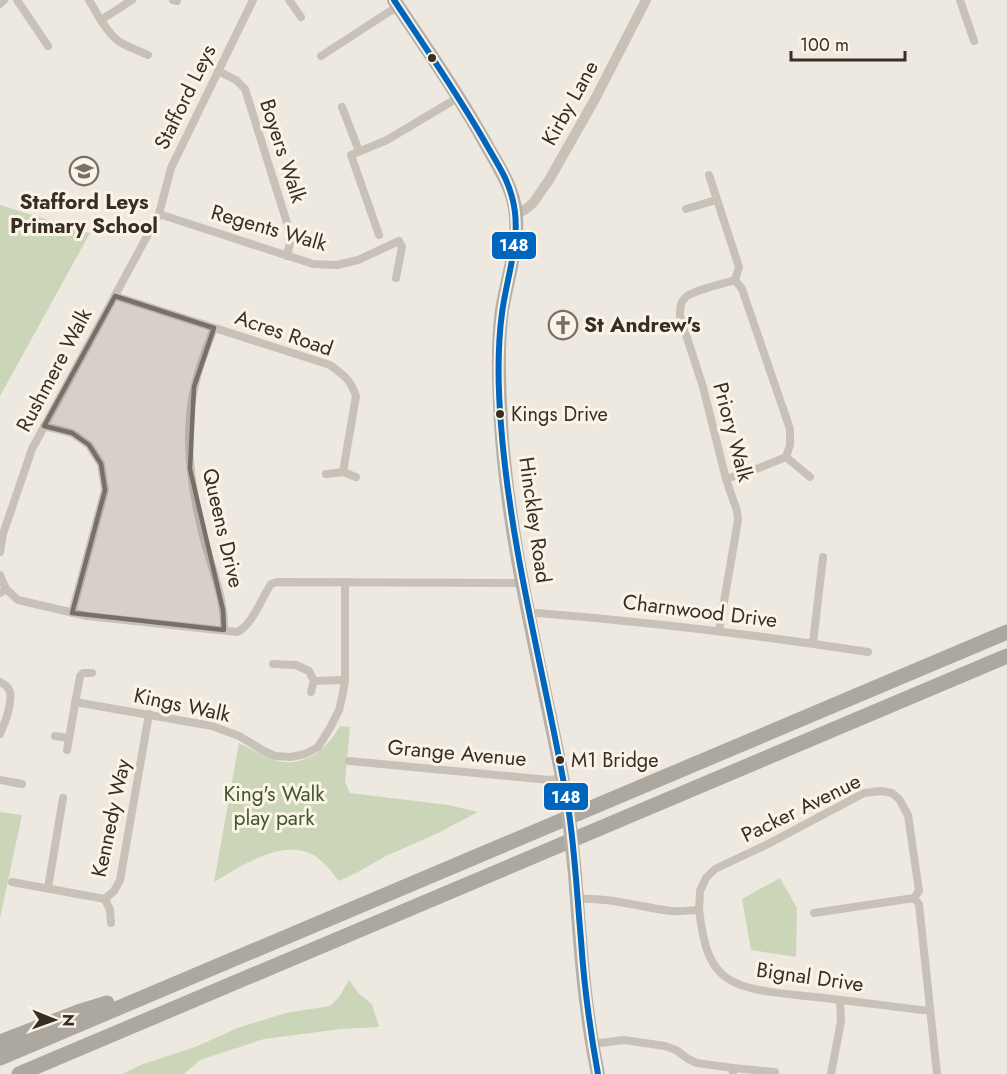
<svg xmlns="http://www.w3.org/2000/svg" width="1007" height="1074" viewBox="0 0 1007 1074" font-family="Jost,sans-serif">
<style>
.green{fill:#cbd5b8}
.lines{fill:none;stroke-linecap:round;stroke-linejoin:round}
.minor{stroke:#c7c1b8;stroke-width:8}
.tertiary{stroke:#c7c1b8;stroke-width:10}
.primary{stroke:#b5afa8;stroke-width:14}
.motorway{stroke:#ada89f;stroke-width:15}
.primary-bridge{stroke:#b5afa8;stroke-width:14}
.bus-1-casing{stroke:#fbf4e6;stroke-width:10}
.bus-1{stroke:#0065bd;stroke-width:6}
.marked{fill:#786f68;fill-opacity:0.2;stroke:#786f68;stroke-width:4.5;stroke-linejoin:round}
.bus-dot{fill:#382e27;stroke:#fbf4e6;stroke-width:2}
.labels{text-anchor:middle;dominant-baseline:central;stroke-width:6;stroke-linejoin:round;paint-order:stroke}
.bus-label{font-size:20px;fill:#382e27;stroke:#fbf4e6;text-anchor:start}
.street-label{font-size:21px;fill:#382e27;stroke:#fbf4e6}
.poi-label{font-size:21px;font-weight:bold;fill:#382e27;stroke:#fbf4e6}
.park-label{font-size:21px;fill:#3f5828;stroke:#fbf4e6}
.line-badge{stroke:#fbf4e6;stroke-width:2}
.badge-label{font-size:16px;text-anchor:middle;font-weight:bold;fill:#fff}
</style>
<rect width="100%" height="100%" fill="#eee9e0"/>
<g class="green">
<polygon points="0,205 90,233 0,396"/>
<path d="M340 726 350 727 345 782 350 793 448 805 478 812 438 833 386 856 356 873 339 881C330 869 318 854 303 851 273 844 238 868 214 882L239 743C252 749 265 758 278 761 306 767 327 749 340 726Z"/>
<polygon points="0,812 22,815 0,918"/>
<polygon points="780,878 797,908 796,957 751,950 742,899"/>
<polygon points="349,980 359,994 372,1004 379,1027 341,1029 264,1039 200,1060 184,1074 122,1074 143,1064 195,1047 240,1027 286,1013 330,1006 339,997"/>
</g>
<g class="lines">
<g class="minor">
<polyline points="17,0 48,46"/>
<path d="M89 0C97 13 105 30 117 40 126 47 138 50 148 55"/>
<polyline points="173,0 177,1"/>
<polyline points="289,0 301,17"/>
<polyline points="960,0 974,41"/>
<polyline points="0,4 4,0"/>
<polyline points="101,20 132,0"/>
<polyline points="321,56 398,6"/>
<polyline points="218,71 236,80 245,89 288,226 290,243 287,256"/>
<polyline points="342,107 359,151"/>
<polyline points="709,175 739,267 735,280"/>
<polyline points="686,209 716,200"/>
<polyline points="159,214 313,264 337,265 358,260 399,241 402,247 396,278"/>
<polyline points="379,235 351,155 387,140 459,97"/>
<path d="M115 296 330 365C344 375 350 379 356 396L343 472"/>
<path d="M214 328C207 347 199 366 195 385 183 435 191 487 203 536 211 567 225 598 224 630"/>
<polyline points="44,426 72,433 89,445 101,464 105,490 72,613"/>
<polyline points="786,457 810,477"/>
<polyline points="326,474 343,472 356,477"/>
<polyline points="726,479 759,468 786,457 790,445 790,429 742,289 735,280"/>
<polyline points="0,552 3,534 32,449 159,214 171,168 253,0"/>
<polyline points="0,575 6,589"/>
<path d="M0 593 6 589 18 600 87 616 237 632C251 626 260 602 268 589L271 584 277 582 522 583"/>
<path d="M528 614 538 613C648 622 758 635 868 652"/>
<path d="M719 631 738 520 737 511 726 479 703 387 680 316C680 309 680 303 685 298 692 290 723 284 735 280"/>
<polyline points="813,643 823,557"/>
<polyline points="273,664 296,665 309,671 314,681 345,680"/>
<path d="M0 682C4 684 8 686 10 692 12 704 5 723 0 734"/>
<polyline points="311,692 314,681"/>
<polyline points="75,702 212,726 239,736 264,751 275,756 291,757 305,754 318,747 330,728 339,710 342,698 345,680 345,582"/>
<polyline points="55,736 69,738"/>
<polyline points="67,750 80,676 83,673 92,673"/>
<polyline points="349,761 550,780 562,778"/>
<polyline points="0,780 22,784"/>
<polyline points="12,882 105,899"/>
<polyline points="48,888 63,798"/>
<path d="M577 899C609 897 639 907 671 911 680 912 690 910 699 910L700 891 706 878 715 869 768 844 864 793 881 791 892 793 899 799 908 815 919 891 914 898 919 904 937 1074"/>
<path d="M699 910C702 931 705 959 722 974 742 994 797 994 824 998 860 1002 895 1007 930 1011"/>
<polyline points="814,913 914,898"/>
<polyline points="111,923 110,910 105,899 114,891 120,880 149,714"/>
<polyline points="592,1044 624,1040 665,1046 676,1050 688,1059 697,1063 733,1068 733,1074"/>
<polyline points="733,1068 775,1072 775,1074"/>
<polyline points="831,1074 841,1021 840,1000"/>
</g>
<polyline class="tertiary" points="516,214 526,209 533,203 549,180 595,99 646,0"/>
<g class="primary">
<path d="M394 0C426 48 459 95 487 146 496 162 508 180 513 199 523 236 508 273 502 310 497 348 499 386 501 424 509 554 545 680 568 808"/>
<path d="M575 874C580 941 584 1008 598 1074"/>
</g>
<g class="motorway">
<polyline points="0,1042 78,1012 107,1003"/>
<polyline points="0,1058 1007,632"/>
<polyline points="19,1074 1007,656"/>
</g>
<polyline class="primary-bridge" points="568,808 575,874"/>
<g class="bus-1-casing">
<path id="bus-1" d="M394 0C425 47 457 93 485 142 495 160 507 177 512 197 523 236 507 274 502 313 497 350 498 388 501 425 511 555 546 679 568 806 575 851 577 896 581 940 584 985 590 1030 598 1074"/>
</g>
<use href="#bus-1" class="bus-1"/>
</g>
<path class="marked" d="M115 296 214 328 194 387 190 469 223 610 224 630 72 613 105 490 101 464 89 445 72 433 44 426Z"/>
<defs>
<g id="school-ring" transform="scale(1.5)"><circle r="9.5" fill="#fbf4e6" stroke="#786f68" stroke-width="1.5"/><path d="M0-5L7-2L0 1L-7-2ZM-4 1L0 2.5L4 1V4Q0 6-4 4Z" fill="#786f68"/></g>
<g id="church-ring" transform="scale(1.5)"><circle r="9.5" fill="#fbf4e6" stroke="#786f68" stroke-width="1.5"/><path d="M-1.2-6h2.4v3.5h3.3v2.4h-3.3V6h-2.4V-.1h-3.3v-2.4h3.3Z" fill="#786f68"/></g>
</defs>
<g fill-rule="evenodd">
<use href="#school-ring" x="84" y="171"/>
<use href="#church-ring" x="563" y="325"/>
</g>
<g class="bus-dot">
<circle cx="432" cy="58" r="5"/>
<circle cx="500" cy="414" r="5"/>
<circle cx="560" cy="760" r="5"/>
</g>
<g class="labels">
<g class="bus-label">
<text x="511" y="414">Kings Drive</text>
<text x="571" y="760">M1 Bridge</text>
</g>
<g class="street-label">
<text transform="translate(185 97) rotate(-64)">Stafford Leys</text>
<text transform="translate(570 103) rotate(-61)">Kirby Lane</text>
<text transform="translate(283 151) rotate(72)">Boyers Walk</text>
<text transform="translate(269 228) rotate(16)">Regents Walk</text>
<text transform="translate(284 333) rotate(19)">Acres Road</text>
<text transform="translate(54 370) rotate(-62)">Rushmere Walk</text>
<text transform="translate(733 432) rotate(75)">Priory Walk</text>
<text transform="translate(535 520) rotate(82)">Hinckley Road</text>
<text transform="translate(223 528) rotate(77)">Queens Drive</text>
<text transform="translate(700 611) rotate(7)">Charnwood Drive</text>
<text transform="translate(182 705) rotate(12)">Kings Walk</text>
<text transform="translate(457 753) rotate(5)">Grange Avenue</text>
<text transform="translate(801 808) rotate(-26)">Packer Avenue</text>
<text transform="translate(111 818) rotate(-78)">Kennedy Way</text>
<text transform="translate(810 977) rotate(8)">Bignal Drive</text>
</g>
<g class="poi-label">
<text x="84" y="202">Stafford Leys<tspan x="84" dy="24">Primary School</tspan></text>
<text x="584" y="325" text-anchor="start">St Andrew's</text>
</g>
<g class="park-label">
<text x="274" y="794">King's Walk<tspan x="274" dy="24">play park</tspan></text>
</g>
</g>
<g class="line-badge">
<rect x="491" y="231" width="46" height="29" rx="6" fill="#0065bd"/>
<rect x="543" y="782" width="46" height="29" rx="6" fill="#0065bd"/>
</g>
<g class="badge-label">
<text x="514" y="251">148</text>
<text x="566" y="803">148</text>
</g>
<g transform="translate(54 1020) rotate(91)" stroke="#fbf4e6" stroke-width="4.5" paint-order="stroke">
<path d="M0-4.5L10 22L0 15L-10 22Z" fill="#382e27"/>
<text y="-9" font-size="16" font-weight="bold" text-anchor="middle" fill="#382e27">N</text>
</g>
<path d="M791 51v9h114v-9" fill="none" stroke="#382e27" stroke-width="3"/>
<text x="800" y="51" font-size="18" fill="#382e27" stroke="#fbf4e6" stroke-width="4.5" paint-order="stroke">100 m</text>
</svg>
